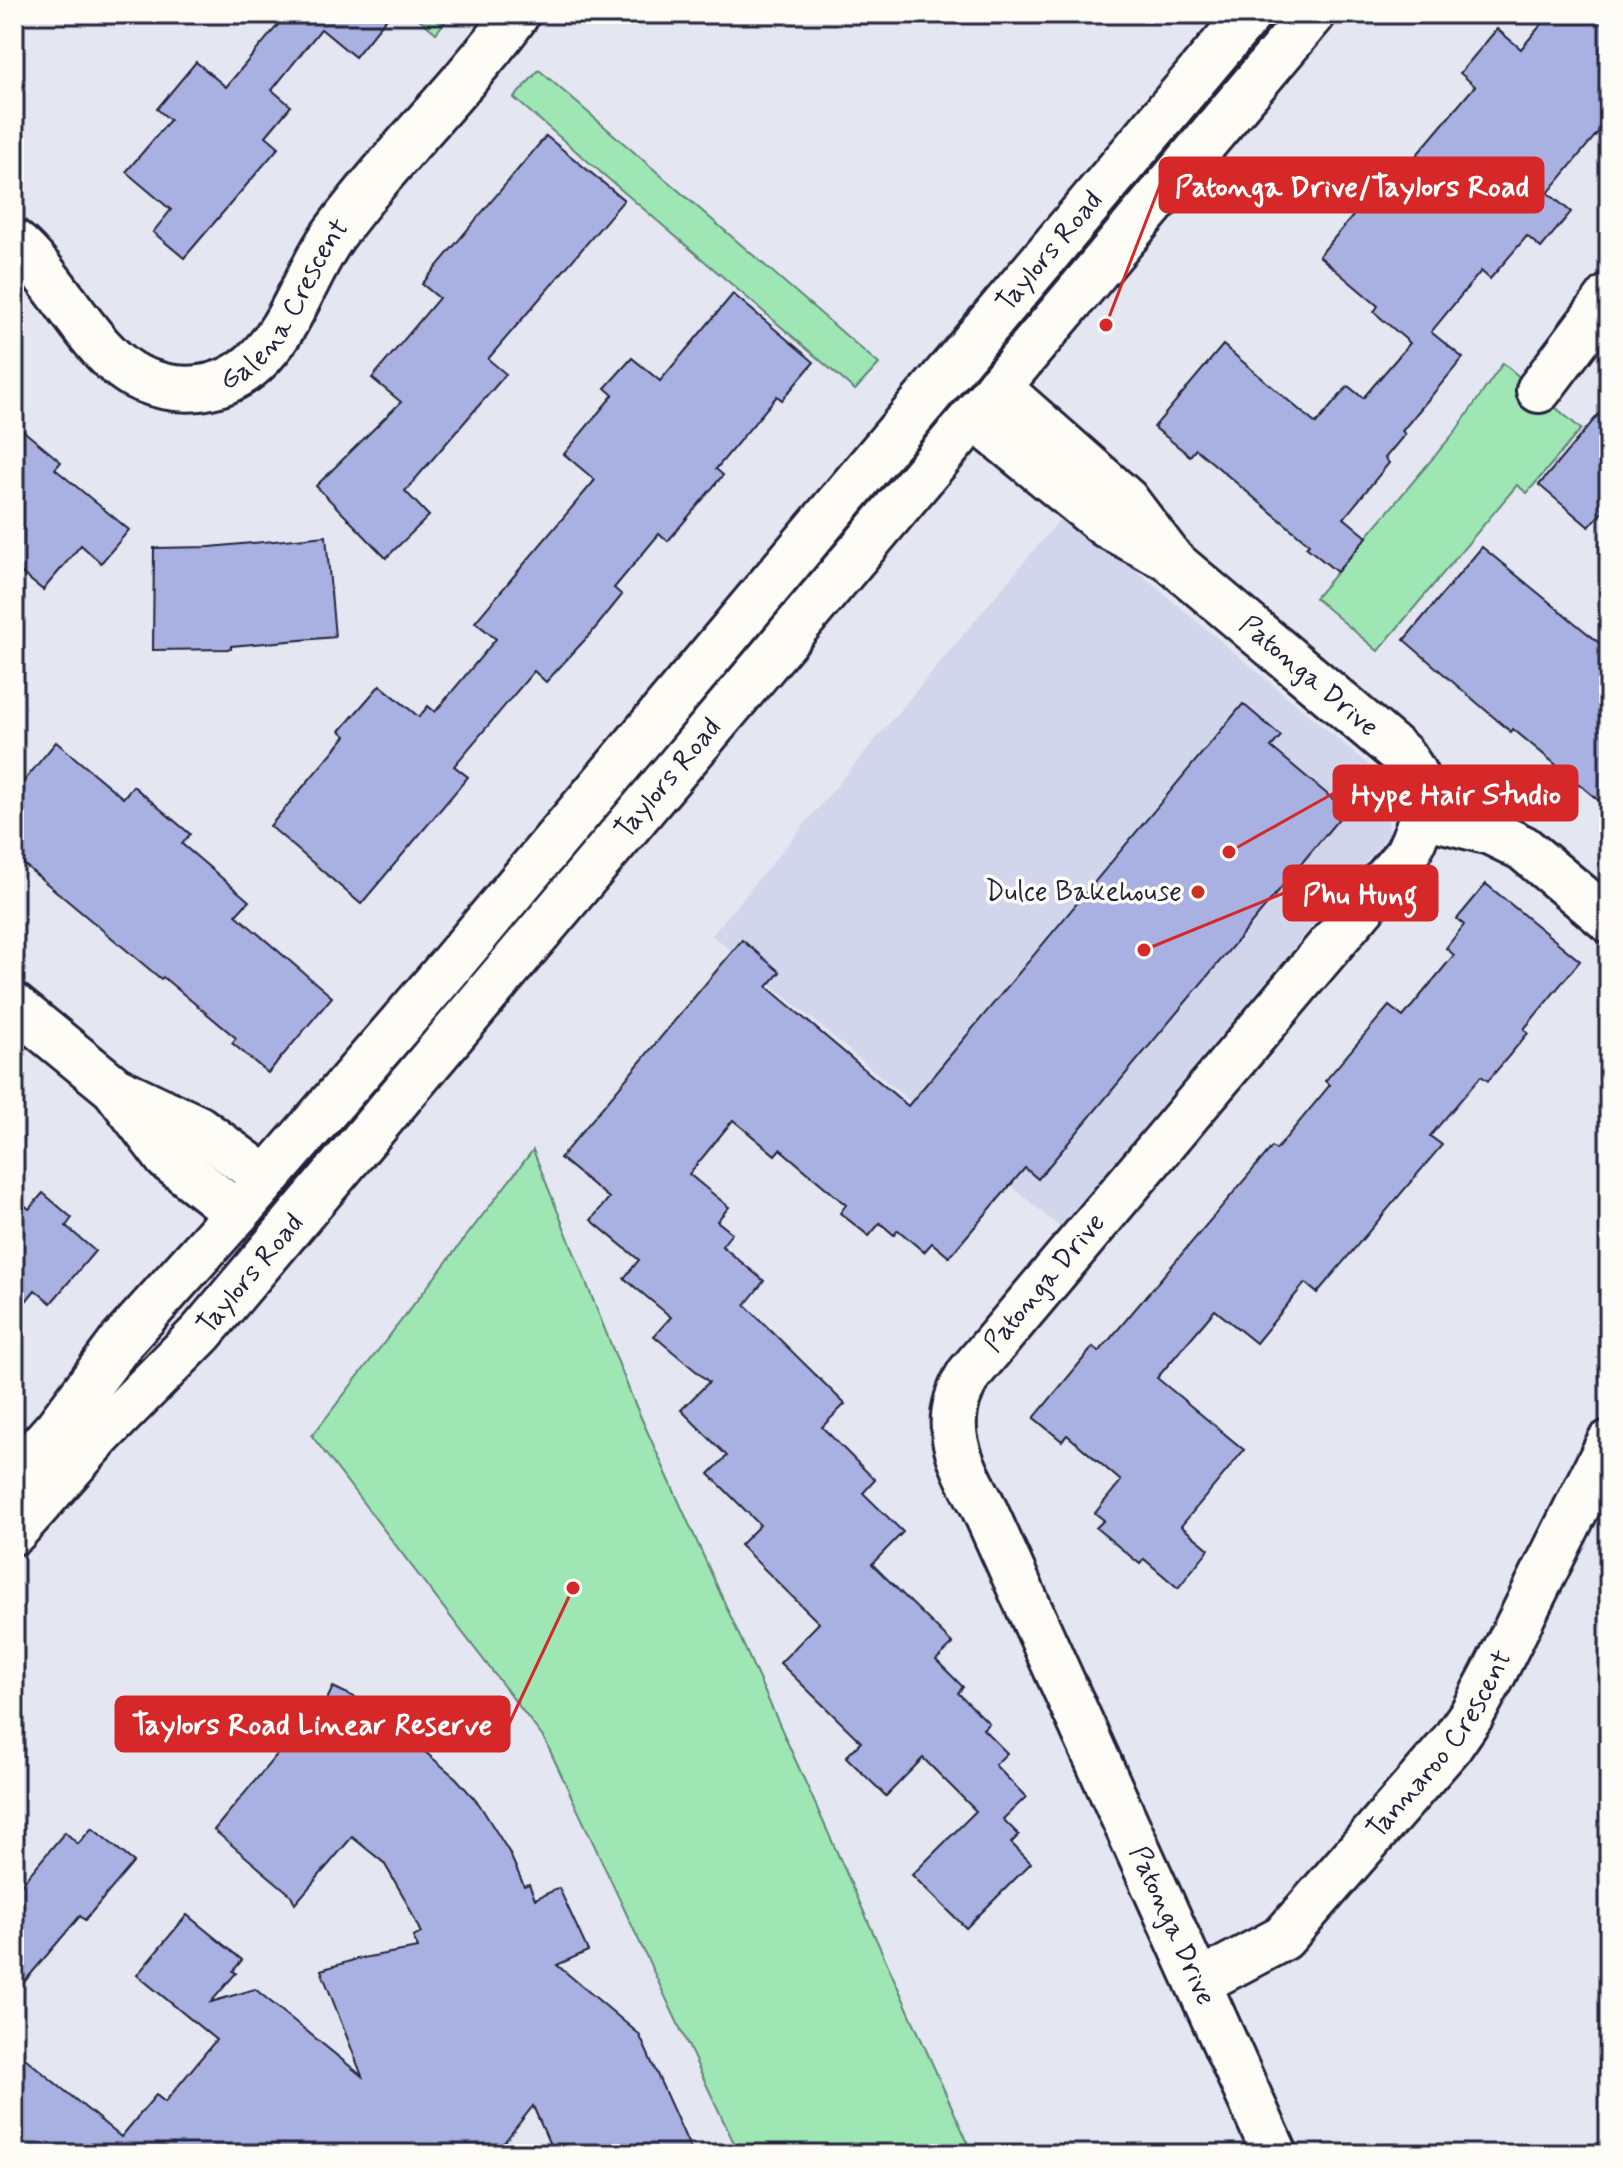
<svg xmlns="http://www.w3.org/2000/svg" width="1623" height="2168" viewBox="0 0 1623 2168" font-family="Mynerve,sans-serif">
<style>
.built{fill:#d2d6ec}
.green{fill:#9ee7b5;stroke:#608478;stroke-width:2}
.building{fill:#a8b1e2;stroke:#22223b;stroke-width:2}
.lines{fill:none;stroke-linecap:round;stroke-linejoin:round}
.minor-casing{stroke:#22223b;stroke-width:50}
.major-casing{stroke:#22223b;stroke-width:50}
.minor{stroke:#fdfcf7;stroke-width:44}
.major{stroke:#fdfcf7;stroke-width:44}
.poi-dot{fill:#c8321e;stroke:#fdfcf7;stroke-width:3}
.labels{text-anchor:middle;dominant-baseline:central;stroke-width:7;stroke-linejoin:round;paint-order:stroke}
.street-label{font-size:28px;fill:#22223b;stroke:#fdfcf7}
.poi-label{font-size:28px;fill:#22223b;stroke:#fdfcf7;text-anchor:end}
.leader{fill:none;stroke:#d62828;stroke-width:3}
.callout-dot{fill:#d62828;stroke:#fdfcf7;stroke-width:3}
.callout{fill:#d62828;stroke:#d62828;stroke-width:3}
.callout-label{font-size:30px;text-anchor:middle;font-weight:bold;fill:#fff}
</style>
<rect width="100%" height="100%" fill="#e4e6f1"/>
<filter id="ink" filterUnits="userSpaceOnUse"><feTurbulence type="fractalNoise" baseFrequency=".0125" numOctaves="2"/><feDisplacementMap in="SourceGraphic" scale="16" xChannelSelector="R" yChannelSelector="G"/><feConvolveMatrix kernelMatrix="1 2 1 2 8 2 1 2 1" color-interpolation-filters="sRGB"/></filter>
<g filter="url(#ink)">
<polygon class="built" points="1066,512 1382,776 1390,833 1060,1227 712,935"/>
<g class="green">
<polygon points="413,14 451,14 436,33"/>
<polygon points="539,70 879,364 855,390 514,98"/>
<polygon points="1503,363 1581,429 1527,493 1517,485 1378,651 1315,598 1455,432"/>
<polygon points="533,1150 634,1402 973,2154 739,2154 545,1740 312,1436"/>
</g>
<g class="building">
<polygon points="287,14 390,14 355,57 321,29 272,90 291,106 266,136 279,147 184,258 153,232 171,210 126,172 170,120 157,109 196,62 226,87"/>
<polygon points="1550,14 1609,14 1609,119 1548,193 1571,212 1541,248 1527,236 1490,279 1481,271 1431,332 1463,358 1402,431 1405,434 1385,458 1389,463 1344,518 1367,537 1337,572 1306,547 1309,544 1196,449 1190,456 1154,427 1223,345 1316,424 1348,386 1363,398 1410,343 1374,312 1378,306 1319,256 1364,203 1371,209 1475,86 1460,73 1497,29 1521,49"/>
<polygon points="546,136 624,200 488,359 506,374 405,491 429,516 386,558 316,486 401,402 372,378 439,298 422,284"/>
<polygon points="733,294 814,362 782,400 777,396 716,469 723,475 668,541 659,534 614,588 622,595 593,631 546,682 534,671 454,766 468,777 361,904 270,826 346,736 340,731 380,685 419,717 428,706 435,712 496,639 475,622 595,480 564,454 613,395 605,388 632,358 660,381"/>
<polygon points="1609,402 1609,504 1589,527 1539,485"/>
<polygon points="14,423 61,462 55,469 129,530 101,563 81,545 43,590 14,567"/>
<polygon points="326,536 335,637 231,646 231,649 153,650 154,548 210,547"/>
<polygon points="1482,547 1609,651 1609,809 1513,729 1511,732 1404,640"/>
<polygon points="1243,704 1281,736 1271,747 1346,810 1038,1179 1025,1168 949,1257 932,1243 924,1252 898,1230 894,1235 880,1223 869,1236 840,1213 846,1205 780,1149 775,1155 733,1120 689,1174 729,1207 717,1221 732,1233 722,1246 764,1281 745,1305 845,1404 822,1427 875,1480 863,1493 903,1532 872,1564 953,1644 936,1660 963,1687 958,1693 989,1723 983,1729 1007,1753 995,1765 1026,1797 1003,1819 1019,1835 1011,1843 1031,1863 966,1928 912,1875 976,1811 923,1758 886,1796 846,1757 861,1742 780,1663 819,1623 740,1545 760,1525 709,1474 727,1456 681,1410 709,1382 654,1336 671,1317 624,1278 639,1260 591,1220 609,1198 560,1158 742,940 780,972 767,987 908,1106"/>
<polygon points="56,742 123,798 133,786 190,834 182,844 249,901 236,915 332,997 268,1073 232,1043 236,1038 163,977 161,979 14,856 14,793"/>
<polygon points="1486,884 1580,961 1524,1029 1528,1033 1488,1081 1481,1076 1430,1136 1442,1145 1317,1293 1305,1283 1256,1343 1215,1310 1157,1378 1244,1450 1181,1526 1209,1549 1178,1588 1144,1559 1140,1564 1096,1528 1104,1520 1095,1513 1121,1481 1067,1435 1062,1441 1034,1418 1093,1347 1099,1352 1272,1147 1276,1150 1330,1085 1325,1081 1389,1006 1403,1017 1454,955 1446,948 1464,925 1457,919"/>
<polygon points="43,1193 72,1218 66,1226 95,1251 51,1303 35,1290 14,1316 14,1196 29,1209"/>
<polygon points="333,1687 367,1703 456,1778 479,1804 509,1852 524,1886 529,1884 535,1899 559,1888 588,1951 557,1965 639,2034 693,2154 554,2154 533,2106 495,2154 14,2154 14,2049 121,2137 156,2095 165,2102 216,2040 137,1975 187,1915 242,1960 233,1971 236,1973 211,2002 255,1989 362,2076 321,1970 357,1959 418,1948 413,1937 421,1933 405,1899 384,1863 352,1837 295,1904 291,1895 214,1830 289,1740 302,1751"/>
<polygon points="92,1828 134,1862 85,1920 80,1916 14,1994 14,1893 65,1832 78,1844"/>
</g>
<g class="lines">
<g class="minor-casing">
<g id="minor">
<path id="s1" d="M14 242C58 278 92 358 141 379 180 395 222 392 254 363 292 329 305 274 334 234 374 180 420 131 464 80 482 58 501 37 517 14"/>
<path id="s2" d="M998 387 1126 500 1172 561 1401 754C1430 790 1427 814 1407 854L969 1374C939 1422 958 1459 982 1504L1275 2154"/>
<polyline points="1539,390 1609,297"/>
<polyline points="974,417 1106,525 1160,554"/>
<polyline points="1423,815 1490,832 1523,848 1609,920"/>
<polyline points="14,1006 114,1088 167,1158 237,1213"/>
<polyline points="120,1091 198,1128 266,1178"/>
<path id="s3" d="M1198 1983 1283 1938 1450 1746 1472 1714 1492 1677 1609 1443"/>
</g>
</g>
<g class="major-casing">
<g id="major">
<path id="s4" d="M14 1476 57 1428 122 1341 237 1213 434 985 1249 14"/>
<path id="s5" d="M14 1532 102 1433 201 1333 1313 14"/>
</g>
</g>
<use href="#minor" class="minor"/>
<use href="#major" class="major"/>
</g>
</g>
<circle class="poi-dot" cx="1198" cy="892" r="8"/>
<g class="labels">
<g class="street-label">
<text stroke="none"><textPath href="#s4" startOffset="1604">Taylors Road</textPath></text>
<text stroke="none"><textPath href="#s1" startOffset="374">Galena Crescent</textPath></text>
<text stroke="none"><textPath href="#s2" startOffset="426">Patonga Drive</textPath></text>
<text stroke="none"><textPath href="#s5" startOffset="998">Taylors Road</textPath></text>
<text stroke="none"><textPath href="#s5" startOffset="350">Taylors Road</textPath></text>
<text transform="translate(1045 1283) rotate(-50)">Patonga Drive</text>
<text stroke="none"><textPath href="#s3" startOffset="346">Tannaroo Crescent</textPath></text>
<text stroke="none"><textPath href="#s2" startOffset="1936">Patonga Drive</textPath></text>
</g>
<g class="poi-label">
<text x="1182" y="892">Dulce Bakehouse</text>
</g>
</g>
<path class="leader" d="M1106 325L1160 185M1229 852L1334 793M1144 950L1284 893M573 1588L509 1724"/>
<g class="callout-dot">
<circle cx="1106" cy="325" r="8"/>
<circle cx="1229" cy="852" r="8"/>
<circle cx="1144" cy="950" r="8"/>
<circle cx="573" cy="1588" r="8"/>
</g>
<g class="callout">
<rect x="1160" y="158" width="383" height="54" rx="8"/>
<rect x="1334" y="766" width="243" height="54" rx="8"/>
<rect x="1284" y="866" width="153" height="54" rx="8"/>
<rect x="116" y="1697" width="393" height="54" rx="8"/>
</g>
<g class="callout-label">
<text x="1352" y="196">Patonga Drive/Taylors Road</text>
<text x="1456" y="804">Hype Hair Studio</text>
<text x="1360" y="904">Phu Hung</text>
<text x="312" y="1734">Taylors Road Linear Reserve</text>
</g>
<rect width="1623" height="2168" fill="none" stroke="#fdfcf7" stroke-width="48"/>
<rect x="24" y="24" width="1575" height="2120" fill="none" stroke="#22223b" stroke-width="3" filter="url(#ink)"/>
</svg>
